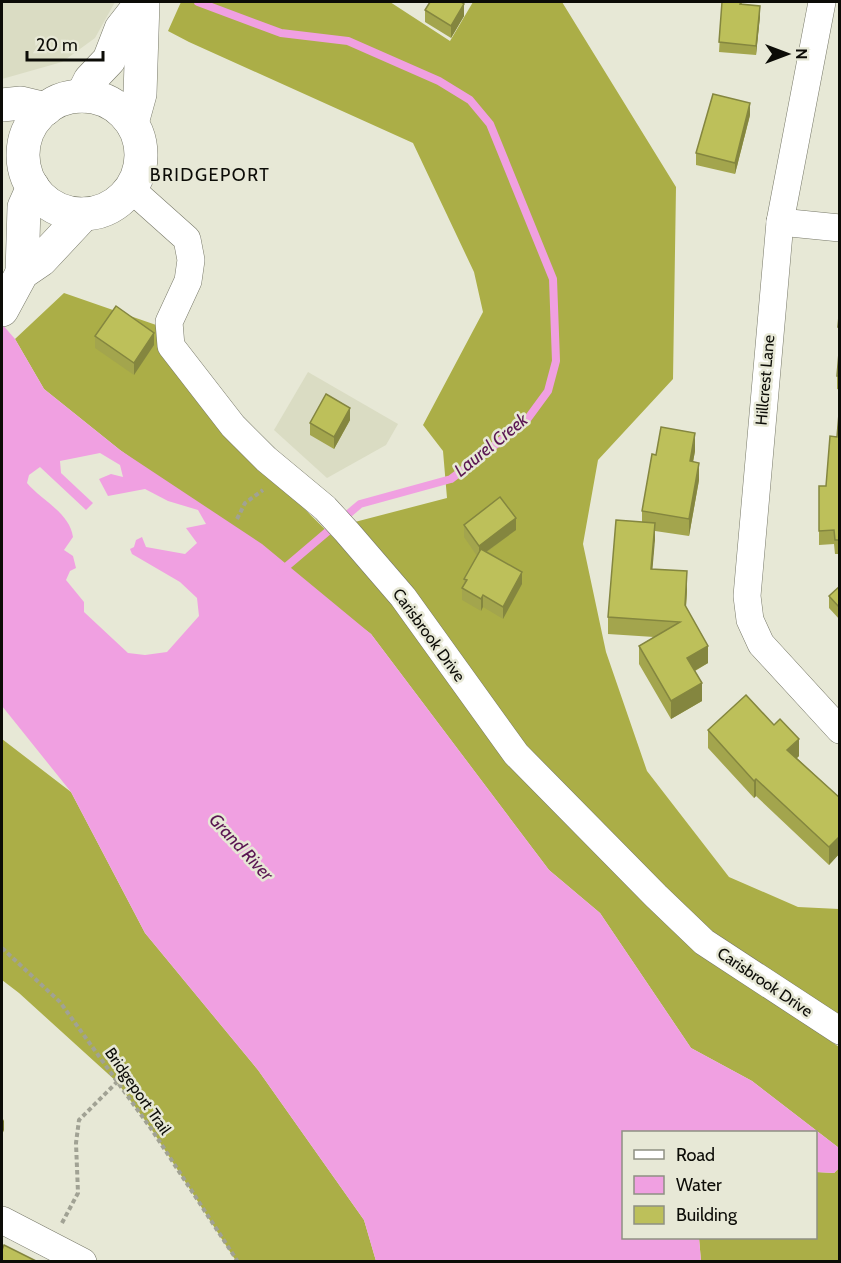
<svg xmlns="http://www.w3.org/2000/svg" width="841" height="1263" viewBox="0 0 841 1263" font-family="Cabin,sans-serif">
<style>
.built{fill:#dadcc3}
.forest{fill:#abae47}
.water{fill:#f0a0e1;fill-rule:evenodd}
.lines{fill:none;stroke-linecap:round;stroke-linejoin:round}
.stream{stroke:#f0a0e1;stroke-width:8}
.minor-casing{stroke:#787969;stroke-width:28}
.major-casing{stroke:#787969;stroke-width:34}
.path{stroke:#a1a294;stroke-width:4;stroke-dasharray:4.5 3;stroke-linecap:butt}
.minor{stroke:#fff;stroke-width:27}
.major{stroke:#fff;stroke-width:33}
.wall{fill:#a3a54d}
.shaded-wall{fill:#84863f}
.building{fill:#bdc05a;stroke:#84863f;stroke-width:1.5}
.labels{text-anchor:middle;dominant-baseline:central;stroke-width:5;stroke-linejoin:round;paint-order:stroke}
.street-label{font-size:16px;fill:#0c0c07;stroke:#e7e8d6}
.neighbourhood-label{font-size:18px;letter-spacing:1.5px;fill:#0c0c07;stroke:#e7e8d6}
.water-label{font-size:18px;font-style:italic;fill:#5a1552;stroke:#e7e8d6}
</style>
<rect width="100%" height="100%" fill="#e7e8d6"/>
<g class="built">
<polygon points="2,2 115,2 95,38 62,62 2,79"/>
<polygon points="308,372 398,424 386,445 327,478 274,430"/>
</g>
<g class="forest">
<polygon points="181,2 390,2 450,41 473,2 562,2 676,187 673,379 598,460 583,544 606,652 647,771 729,877 798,907 839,909 839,1021 719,941 505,729 351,523 447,498 443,451 423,425 483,312 474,272 413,143 189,42 168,31"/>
<polygon points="64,293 159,326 202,407 379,583 685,939 839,1047 839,1148 752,1081 691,1048 600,913 549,870 371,634 120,450 44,389 15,339"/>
<polygon points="2,739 71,792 145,933 258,1070 364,1220 376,1261 236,1261 152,1130 117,1082 19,993 2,980"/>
<polygon points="839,1168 839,1261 701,1261 699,1238 816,1238 816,1172 834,1173"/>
</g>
<path class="water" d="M2 324 15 339 44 389 120 450 262 544 371 634 549 870 600 913 691 1048 752 1081 839 1148V1168L834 1173 816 1172V1132H624V1238H699L701 1261H376L364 1220 258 1070 145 933 71 792 2 706ZM100 453 120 465 123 477 111 474 99 479 108 496 145 489 168 501 198 510 206 524 186 528 197 543 185 554 146 547 142 537 136 540 134 547 130 549 132 554 180 582 197 598 199 616 167 652 145 655 128 653 84 612V602L66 580 70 571 76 568 73 556 64 550 73 537C70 513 41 500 27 483L29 475 40 467 86 510 93 503 61 473 60 461Z"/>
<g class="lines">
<polyline class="stream" points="198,2 281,33 348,41 439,81 470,100 490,124 553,279 556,361 548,391 526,421 451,479 360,504 280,572"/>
<g class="minor-casing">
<g id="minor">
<polyline points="822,2 780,222 747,596 750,620 761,644 840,730"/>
<polyline points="131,189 187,239 191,260 188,281 169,322 171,346 233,426 266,459 325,508 347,532 403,597 516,754 656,896 704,942 840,1031"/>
<polyline points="780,222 840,228"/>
<polyline points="2,1220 83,1262"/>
</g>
</g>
<g class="major-casing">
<g id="major">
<polyline points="82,96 90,80 109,60 121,29 142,2"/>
<circle cx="82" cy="155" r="59"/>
<polyline points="2,105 21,103 46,109"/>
<polyline points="132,123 140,94 143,2"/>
<polyline points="22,273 24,207 33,187"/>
<polyline points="2,310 22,273 41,260 84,214"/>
</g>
</g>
<g class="path">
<polyline points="237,519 245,503 263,490"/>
<polyline points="2,948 60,1002 152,1130 238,1262"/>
<polyline points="62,1223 78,1193 76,1143 79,1120 117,1082"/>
</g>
<use href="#minor" class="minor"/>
<use href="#major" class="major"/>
</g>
<g class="wall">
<polygon points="713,2 742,2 742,4 760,16 756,55 719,52 722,3"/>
<polygon points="425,10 464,16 451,38 425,22"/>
<polygon points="750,115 735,174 696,165 696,153"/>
<polygon points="840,305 840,340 838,340"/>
<polygon points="95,336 154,345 134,375 95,348"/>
<polygon points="840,341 840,390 837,389 837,376"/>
<polygon points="840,402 840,554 835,554 834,544 819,545 819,486 826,486 837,437"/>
<polygon points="350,420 334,449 310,435 310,423"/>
<polygon points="695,451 693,462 699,480 689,536 655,531 652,569 687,589 686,607 708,663 695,671 702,701 671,719 639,664 639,646 654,637 608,634 608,617 642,522 642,511 656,455"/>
<polygon points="464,525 516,530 487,552 522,584 503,619 483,607 481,611 462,600 462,588 464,584 464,579 477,556 464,537"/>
<polygon points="840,586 840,620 829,608 829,596"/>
<polygon points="708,730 799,756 797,758 840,798 840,853 829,865 756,796 754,798 708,748"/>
</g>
<g class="shaded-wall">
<polygon points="464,4 464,16 451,38 451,26"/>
<polygon points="760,6 760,16 756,55 756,46"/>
<polygon points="750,103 750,115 735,174 735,163"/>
<polygon points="154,333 154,345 134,375 134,363"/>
<polygon points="350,408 350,420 334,449 334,437"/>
<polygon points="695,433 695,451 690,478 690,461"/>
<polygon points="699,463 699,480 689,536 689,519"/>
<polygon points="516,518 516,530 479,557 479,546"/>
<polygon points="655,523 655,540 651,586 651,569"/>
<polygon points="687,571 687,589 685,623 685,605"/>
<polygon points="522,572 522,584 503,619 503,607"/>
<polygon points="483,595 483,607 481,611 481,599"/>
<polygon points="708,646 708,663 687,675 687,658"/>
<polygon points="702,683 702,701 671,719 671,701"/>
<polygon points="799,739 799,756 787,767 787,750"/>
<polygon points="756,779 756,796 754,798 754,781"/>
<polygon points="840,836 840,853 829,865 829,847"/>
<polygon points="4,1119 4,1130 2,1135 2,1123"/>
</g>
<g class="building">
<polygon points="430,2 461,2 464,4 451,26 425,10"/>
<polygon points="722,2 741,2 740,4 760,6 756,46 719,42"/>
<polygon points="713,94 750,103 735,163 696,153"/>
<polygon points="840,305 840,327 838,327"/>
<polygon points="116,306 154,333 134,363 95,336"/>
<polygon points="840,341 840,376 837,376"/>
<polygon points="326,394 350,408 334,437 310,423"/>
<polygon points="840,402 840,540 835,540 834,530 819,531 819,486 826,486 830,436 837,437"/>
<polygon points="661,427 695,433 690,461 699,463 689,519 642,511 652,454 656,455"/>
<polygon points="500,497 516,518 479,546 464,525"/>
<polygon points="616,520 655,523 651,569 687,571 685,605 708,646 687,658 702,683 671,701 639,646 680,622 608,617"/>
<polygon points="481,549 522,572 503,607 483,595 481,599 462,588 467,580 464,579"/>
<polygon points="840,586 840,608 829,596"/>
<polygon points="746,695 774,725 780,719 799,739 787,750 840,798 840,836 829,847 756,779 754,781 708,730"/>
<polygon points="4,1245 38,1262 2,1262 2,1250"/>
</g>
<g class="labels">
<g class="street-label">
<text transform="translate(765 380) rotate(-85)">Hillcrest Lane</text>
<text transform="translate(429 635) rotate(54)">Carisbrook Drive</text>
<text transform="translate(765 982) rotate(34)">Carisbrook Drive</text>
<text transform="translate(138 1091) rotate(55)">Bridgeport Trail</text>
</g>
<g class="neighbourhood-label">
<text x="210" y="175">BRIDGEPORT</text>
</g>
<g class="water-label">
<text transform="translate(491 445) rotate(-39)">Laurel Creek</text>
<text transform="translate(241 847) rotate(47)">Grand River</text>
</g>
</g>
<rect width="841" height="1263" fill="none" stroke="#0c0c07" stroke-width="6"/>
<rect x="622" y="1131" width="195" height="108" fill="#e7e8d6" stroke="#8f9083" stroke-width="1.5"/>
<rect x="634" y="1150" width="30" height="9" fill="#ffffff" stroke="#8f9083" stroke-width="1.5"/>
<text x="676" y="1161" font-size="18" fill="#0c0c07">Road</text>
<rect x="634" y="1176" width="30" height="18" fill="#f0a0e1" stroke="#8f9083" stroke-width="1.5"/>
<text x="676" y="1191" font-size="18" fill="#0c0c07">Water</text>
<rect x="634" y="1206" width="30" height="18" fill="#bdc05a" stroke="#8f9083" stroke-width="1.5"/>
<text x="676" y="1221" font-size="18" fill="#0c0c07">Building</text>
<g transform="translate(787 54) rotate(90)" stroke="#e7e8d6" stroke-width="4.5" paint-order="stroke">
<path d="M0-4.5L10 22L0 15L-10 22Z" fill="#0c0c07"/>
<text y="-9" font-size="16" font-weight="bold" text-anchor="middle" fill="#0c0c07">N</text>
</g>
<path d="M27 51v9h76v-9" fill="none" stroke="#0c0c07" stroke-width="3"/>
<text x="36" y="51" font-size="18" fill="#0c0c07" stroke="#e7e8d6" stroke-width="4.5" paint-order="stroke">20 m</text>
</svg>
